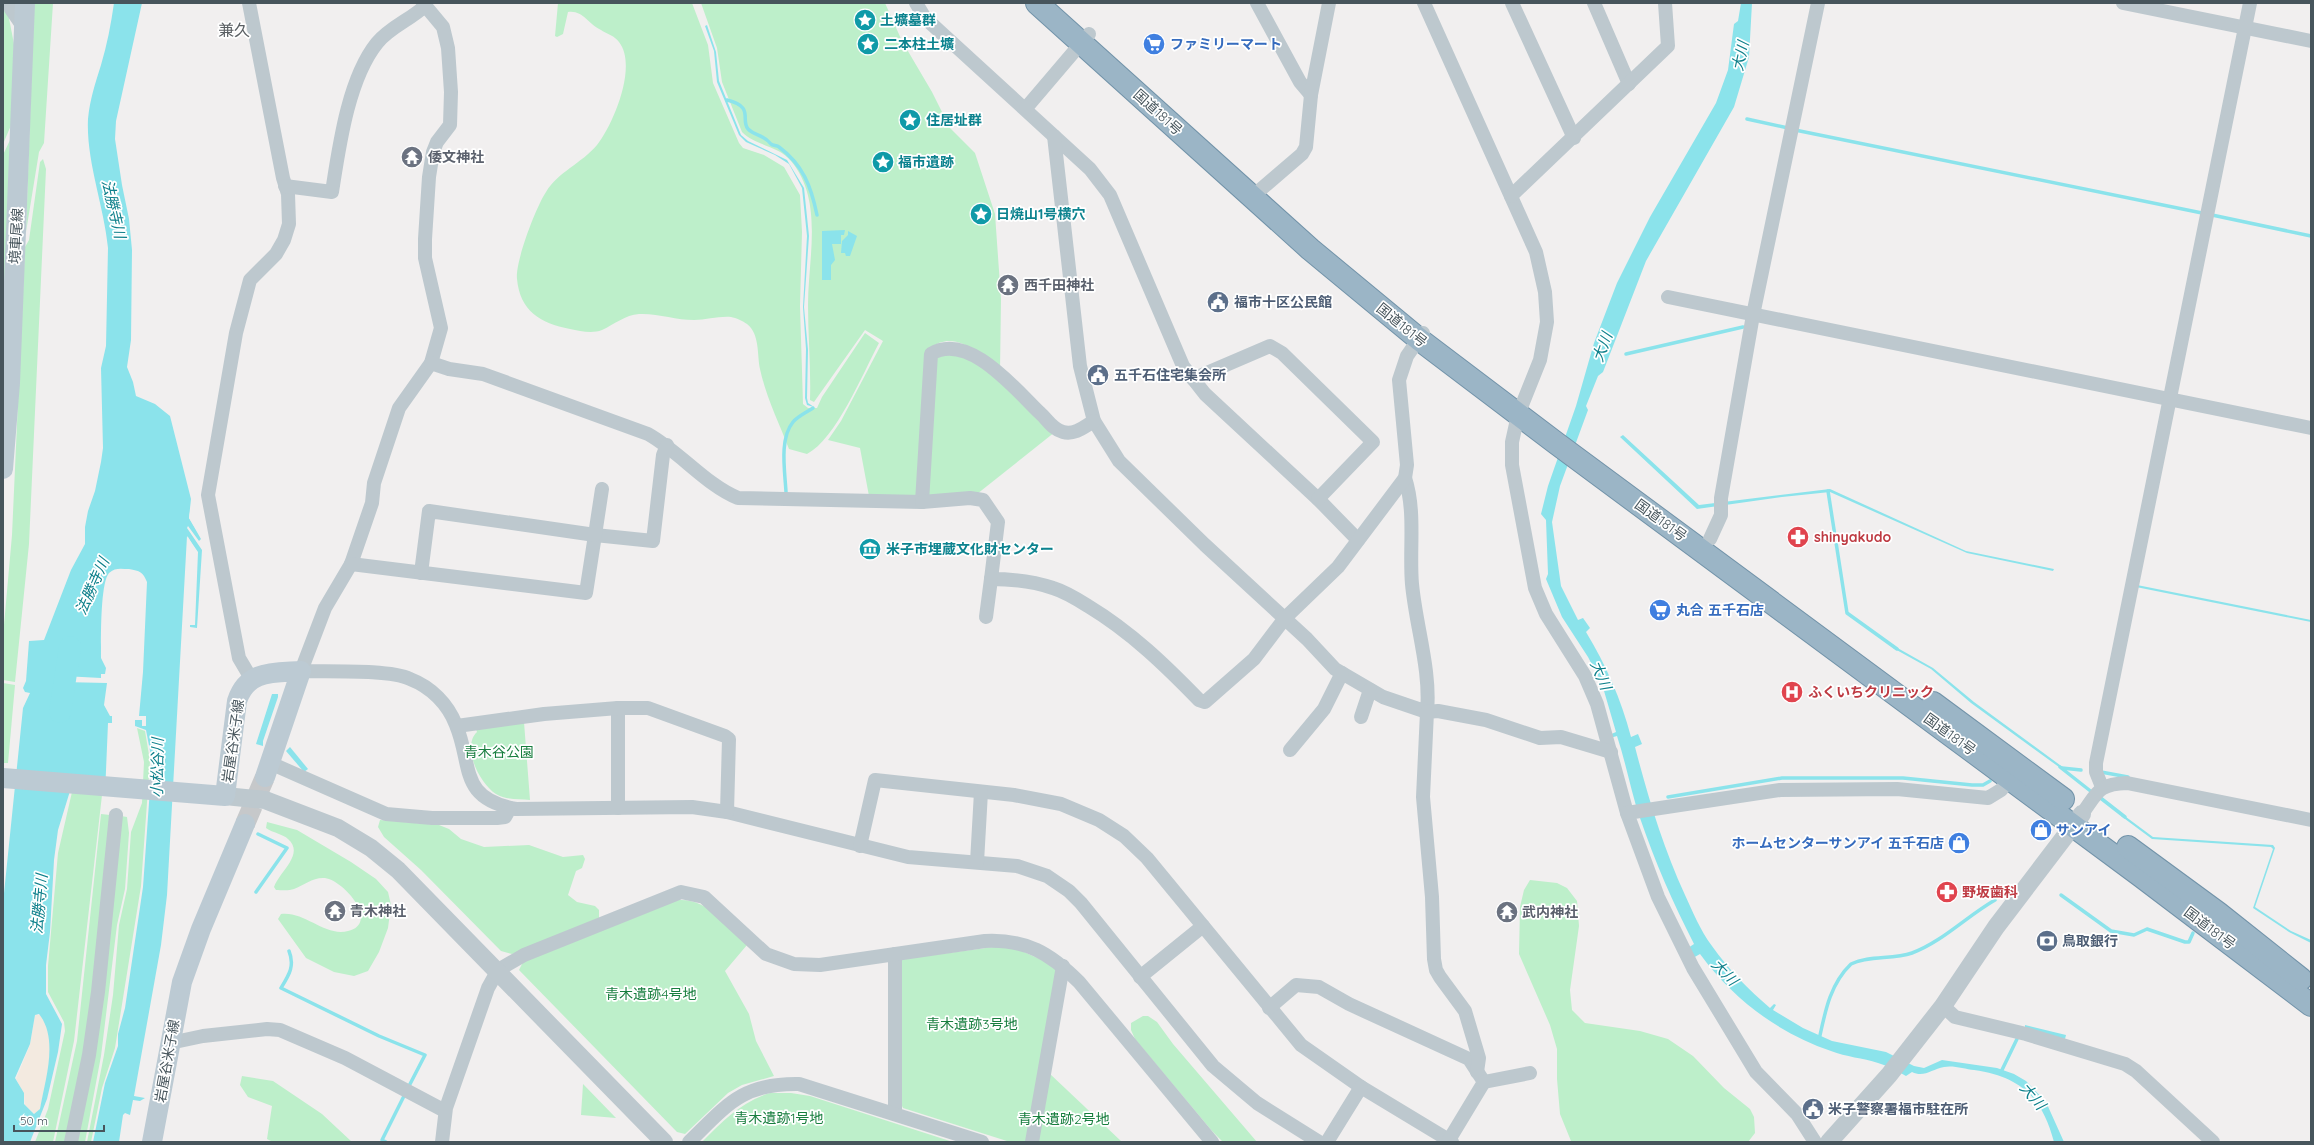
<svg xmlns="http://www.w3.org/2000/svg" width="2314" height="1145" viewBox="0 0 2314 1145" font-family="Quicksand,'Noto Sans JP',sans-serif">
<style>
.green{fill:#bdefca}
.sand{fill:#f3eae0}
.water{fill:#8be3eb;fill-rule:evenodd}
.pier{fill:#f1efef}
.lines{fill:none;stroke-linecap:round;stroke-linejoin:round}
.stream{stroke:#8be3eb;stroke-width:3.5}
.river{stroke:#8be3eb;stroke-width:22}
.secondary-tunnel{stroke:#c6c8ca;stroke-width:20;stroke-dasharray:20 10;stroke-linecap:butt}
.trunk-casing{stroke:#7293a9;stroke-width:24}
.minor{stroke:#bdc8ce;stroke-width:14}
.tertiary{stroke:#bdc8ce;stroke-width:18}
.secondary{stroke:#bccad3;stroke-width:20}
.trunk{stroke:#9bb5c6;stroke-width:22}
.labels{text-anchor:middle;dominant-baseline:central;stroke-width:3.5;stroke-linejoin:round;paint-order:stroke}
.culture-label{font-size:14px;font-weight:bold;fill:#0d838f;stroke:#fff;text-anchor:start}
.shop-label{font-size:14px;font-weight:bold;fill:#366cbe;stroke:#fff;text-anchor:start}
.street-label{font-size:14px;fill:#47555c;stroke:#fff}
.worship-label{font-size:14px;font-weight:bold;fill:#5b616d;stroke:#fff;text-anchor:start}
.service-label{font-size:14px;font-weight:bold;fill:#4e5e75;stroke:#fff;text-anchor:start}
.health-label{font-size:14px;font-weight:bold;fill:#be3a42;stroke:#fff;text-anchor:start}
.park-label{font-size:14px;fill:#177e3e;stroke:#fff}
.water-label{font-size:15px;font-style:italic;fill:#0e808b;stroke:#fff}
.quarter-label{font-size:16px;fill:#5b6064;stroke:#fff}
</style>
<rect width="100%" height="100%" fill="#f1efef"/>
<g class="green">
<polygon points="3,3 6,3 14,44 12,123 3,144"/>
<polygon points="34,3 53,3 44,143 39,152 26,232"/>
<path d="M558 3H692L708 45 713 83 739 143 743 148 764 155 784 167 800 195 802 232 800 306 803 404 808 408H817L822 397 865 333 879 343C863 373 836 439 807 454L789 449C779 423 766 397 760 369 757 355 760 334 747 324 743 321 736 318 731 317 719 316 706 320 694 320 676 320 657 313 639 314 625 315 615 324 602 330 592 334 580 331 570 329 540 323 520 311 517 279 515 262 536 207 546 192 558 172 582 163 597 145 613 125 638 66 619 42 615 36 607 34 601 30 588 24 583 10 568 12L563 34 557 37 555 36Z"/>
<path d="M701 3H885L902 41 932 92 950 128 975 153 995 214 1001 299 1000 371C982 356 955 328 931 348L919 492 913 497 869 496 860 448 828 440 841 421 883 341 865 330 814 402 810 400C811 367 808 337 808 305 808 258 824 201 791 161 779 146 756 146 742 132L722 82 717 48Z"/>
<polygon points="10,140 3,340 3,155"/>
<polygon points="43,159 46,169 29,544 15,682 3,680 3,636 12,535 25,247 29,240 40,162"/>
<polygon points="940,352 975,360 1055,432 977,494 931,498 927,492 935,361"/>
<polygon points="3,683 15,685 8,763 4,763"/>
<path d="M524 722 530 800C518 799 506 800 496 794 480 784 461 747 477 732L476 729Z"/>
<polygon points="137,728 145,731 150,761 141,886 115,1048 102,1088 91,1142 87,1142 104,1055 113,995 119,925 127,889 131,832 142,803 144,762"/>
<polygon points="72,792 102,795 74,1041 53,1142 35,1142 48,1109 65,1031 64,1022 48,992 48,966 58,853"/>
<polygon points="101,814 110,815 95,994 67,1142 55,1142 77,1041"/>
<polygon points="121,816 127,817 129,833 125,889 117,925 101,1056 85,1142 75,1142"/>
<polygon points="380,820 439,825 449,829 461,839 484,847 529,845 563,857 583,855 585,859 582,868 576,871 568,895 577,902 595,906 599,910 599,918 512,954 501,951 421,870 384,837 378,827"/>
<path d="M267 822 297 830 351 862 376 879 388 892 391 905 388 928 379 952 368 971 354 976 334 972 306 958 278 919 281 914C305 911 325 937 348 931 380 924 345 881 325 878 313 877 304 885 294 889 289 891 281 890 276 890L274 887C280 871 305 854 288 839 283 834 273 833 266 828Z"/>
<polygon points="1530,880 1557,883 1567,888 1577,901 1579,926 1570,990 1572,1010 1585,1023 1640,1031 1668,1039 1693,1056 1724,1088 1750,1109 1754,1117 1755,1133 1748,1142 1571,1141 1560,1114 1557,1079 1557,1049 1550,1025 1519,954 1520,907 1524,890"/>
<path d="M678 900C708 898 727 926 747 945L725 971 749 1014 756 1041 774 1076 742 1085 728 1093 685 1134 677 1132 519 970 523 962Z"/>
<polygon points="1009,945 1057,967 1026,1142 1010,1142 903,1108 899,1100 900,964 902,959"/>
<polygon points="1143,1016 1148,1016 1157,1022 1173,1044 1257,1142 1223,1142 1212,1131 1135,1039 1131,1030 1131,1023"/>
<polygon points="1049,1073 1122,1142 1037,1142"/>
<polygon points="242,1076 273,1081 322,1114 352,1142 273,1142 267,1139 272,1106 248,1097 240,1085"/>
<polygon points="583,1084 616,1118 581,1115"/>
<path d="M770 1093H791L810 1096 953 1142H702C723 1121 741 1102 770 1093Z"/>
</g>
<path class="sand" d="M35 1015H40C61 1041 46 1080 40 1109L35 1114 25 1105 24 1094 16 1079 30 1045Z"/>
<g class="water">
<path d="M114 3H142L116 121 115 139 122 185 129 219 132 250 131 340 127 367 133 382 136 396 155 404 170 416 191 499 189 518 201 539 199 541 188 526 187 528 202 550 197 628 190 627V625H195L198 552 187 536 167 895 161 945 134 1096 145 1098 140 1101 133 1100 130 1115 125 1113 123 1115 119 1142H93L105 1083 118 1046V1034L125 1008 143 887 152 761 146 730 135 726V720H142V726H146V716H139L143 672 147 582C143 572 140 571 129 569 122 569 115 567 109 573 100 583 101 642 101 658L106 668 105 674H101V678L63 676 62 682 107 683 104 705 110 716H112V723H108L105 794 70 791 58 830 54 860 50 932 46 965V994L62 1024 58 1052 47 1099 30 1142H3V903L23 708 30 693 25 692 23 688 26 681 29 641 44 640 71 570 85 544V527L88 511 95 491 101 462 103 448 101 368 106 346 108 248C104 206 86 161 88 119 90 99 95 84 101 65 107 45 111 24 114 3ZM39 1014C59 1039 45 1080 40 1109L34 1114 24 1104V1093L15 1078 30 1044 35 1015Z"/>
<path d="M1741 3H1752L1749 57 1734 107 1646 261 1603 372 1598 376 1586 406 1588 410 1560 486 1552 522 1561 586 1578 620 1583 618 1590 628 1586 632C1606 665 1621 699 1631 737L1638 734 1642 744 1635 747C1648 797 1663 847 1685 895 1693 912 1700 930 1712 946 1728 969 1749 990 1770 1008L1774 1004 1776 1005 1773 1010 1803 1028 1832 1041 1886 1052 1914 1066 1924 1068 1942 1060 1997 1068 2014 1074 2026 1081 2046 1102 2064 1142H2054C2042 1097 2021 1077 1974 1070 1965 1069 1953 1065 1944 1067 1932 1069 1924 1078 1912 1072L1906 1076C1897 1071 1888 1066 1878 1063 1863 1058 1846 1057 1831 1051 1778 1033 1733 999 1700 954L1693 958 1688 948 1694 944C1673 903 1655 862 1640 818 1631 792 1626 763 1617 736L1610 738 1609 735 1616 732 1602 684 1588 657 1562 617 1546 579 1548 574 1546 520 1541 514 1548 486 1576 406 1594 343 1617 283 1650 217 1716 103 1728 70 1734 24 1738 21Z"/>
<polygon points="707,25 716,52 719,81 741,135 748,141 787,160 804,188 809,236 804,307 808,350 807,398 808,403 814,407 807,405 805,398 806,349 803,307 807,236 802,188 789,164 775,155 746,142 739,135 717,82 714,51 705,26"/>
<polygon points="845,230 844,235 841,235 841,244 832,244 835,260 831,265 831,280 822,280 822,231"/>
<polygon points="848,231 857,236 850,256 846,256 845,253 841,253 842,241 848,235"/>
<polygon points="1623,435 1699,505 1830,489 1966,551 2054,569 2053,571 1967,553 1830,492 1782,497 1697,509 1620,437"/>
<polygon points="2137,585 2311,620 2311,622 2136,587"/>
<polygon points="1894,646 1933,668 1974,702 2064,768 2063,770 1971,703 1931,669 1893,648"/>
<polygon points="272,694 278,694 278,697 263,741 263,746 256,744"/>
<polygon points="290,747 308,769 304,772 286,751"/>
<polygon points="2122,814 2153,837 2273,845 2275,848 2255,907 2291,931 2311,940 2311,943 2289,932 2253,908 2273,849 2271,847 2152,839 2121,816"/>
<polygon points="2025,1025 2066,1035 2065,1039 2025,1029"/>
</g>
<polygon class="pier" points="192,499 191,518 203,539 200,543 204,550 199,628 189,629 188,624 193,623 196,552 189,542 177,766 188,537 197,552 194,624 189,624 189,628 198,628 203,550 198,543 202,539 189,518"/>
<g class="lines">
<g class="stream">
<path d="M727 100C755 107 740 119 748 129 755 136 763 134 771 144 773 146 777 145 779 147 803 165 811 186 817 215"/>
<polyline points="1747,119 1788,128"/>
<polyline points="1795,130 2202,213"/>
<polyline points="2212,215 2311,236"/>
<polyline points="1626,354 1743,327"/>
<polyline points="1828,491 1847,613 1897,649"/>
<path d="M786 492C785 472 779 439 793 422 798 416 807 412 813 408"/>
<polyline points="2060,767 2093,793"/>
<polyline points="2062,768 2081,770"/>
<polyline points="2101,772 2128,777"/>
<polyline points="2098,796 2125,817"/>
<polyline points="1668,797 1782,778 1903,778 1972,785 1983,785 1990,781"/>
<polyline points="256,892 287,848 258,834"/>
<polyline points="2061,895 2111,931 2134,935 2147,929 2185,942 2189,942 2193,933"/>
<path d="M289 951C295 966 289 975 281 988L379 1036 425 1055 409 1086"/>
<path d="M1819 1040C1825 1012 1830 984 1851 964 1870 955 1892 960 1912 953 1942 942 1967 916 1995 900"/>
<polyline points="2001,1072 2017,1039"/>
<polyline points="386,1142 382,1140 404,1096"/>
</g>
<polyline class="river" points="60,712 70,647"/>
<polyline class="secondary-tunnel" points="245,824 265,777"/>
<g class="trunk-casing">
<g id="trunk">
<polyline points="1037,3 1310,249 1420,340 1556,443 2141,876 2311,1005"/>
<polyline points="1933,703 2063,799"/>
<polyline points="2128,847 2218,913 2301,979"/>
</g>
</g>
<g class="minor">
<polyline points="10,3 11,9 24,28"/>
<polyline points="249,3 283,178 288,194 289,224 284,240 276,254 250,280 236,333 208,495 239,658 252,680"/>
<path d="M423 3 443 27 448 48 451 92 450 125 437 142 433 152 429 177 425 239V258L441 328 431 363 399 408 374 483 372 503 351 564 325 608 301 671C328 672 389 669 410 679 431 687 448 704 456 725 473 766 458 798 516 809L692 807 727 812 908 857 1017 866 1047 876 1069 891 1081 903 1213 1066 1257 1103 1319 1142"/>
<polyline points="916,3 925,18 1090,169 1110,195 1183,366 1205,394 1318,499 1358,540"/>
<polyline points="1257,3 1300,82 1311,95"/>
<polyline points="1424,3 1536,252 1545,292 1547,322 1540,360 1518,415 1512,442 1512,465 1535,588 1546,614 1585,676 1597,704 1627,813 1658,897 1693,968 1756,1072 1797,1114 1815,1142"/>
<polyline points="1512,3 1574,138"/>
<polyline points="1594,3 1629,84"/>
<polyline points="2123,3 2311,41"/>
<polyline points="1026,108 1089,34"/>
<path d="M1054 136 1080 366 1094 421 1119 461 1205 545 1307 639 1335 669 1383 697 1427 712C1431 670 1416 627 1412 584 1409 549 1416 512 1405 478"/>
<path d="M285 186 332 192C339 147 348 79 377 43 390 27 410 20 425 6"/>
<polyline points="1260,190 1302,154 1306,147 1311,95 1329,3"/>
<polyline points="1511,196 1668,46 1665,3"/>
<polyline points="1668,297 2311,428"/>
<path d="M431 363 449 369 483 374 648 434C680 452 706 485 738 498L922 502 931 354C968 331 1015 389 1040 413 1048 420 1052 429 1063 432 1075 435 1084 427 1094 421"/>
<polyline points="1193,379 1270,346 1282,353 1373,442 1318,499"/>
<path d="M922 502 970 498 983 500 998 522 991 579C1013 579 1032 581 1053 588 1066 592 1077 599 1088 606 1131 632 1165 665 1199 700L1205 702 1254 659 1285 618 1338 567 1405 478 1407 465 1399 380 1407 356 1423 333"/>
<polyline points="1710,539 1721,515 1721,498 1753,315 1818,3"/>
<polyline points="351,564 586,593 595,535 653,541 663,455 667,445"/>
<polyline points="421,573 429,511 595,535 602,489"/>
<polyline points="986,617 991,579"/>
<polyline points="618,708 618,808"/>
<polyline points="1361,717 1370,690"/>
<polyline points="457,726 544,714 618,708 648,708 725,736 729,739 727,812"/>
<polyline points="1290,750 1324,709 1342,673"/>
<polyline points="270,763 386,814 432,818 497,818 505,817 510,808"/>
<polyline points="2102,787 2096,772 2096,763 2250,3"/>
<polyline points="1627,813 1780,790 1897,789 1988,798 2001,790 2010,779"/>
<path d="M2082 814C2098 792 2098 784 2127 783L2311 820"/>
<polyline points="860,846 875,780 1014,795 1061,804 1099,820 1124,836 1147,858 1301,1045 1361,1087 1452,1142"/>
<polyline points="977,862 981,792"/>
<polyline points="1140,977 1203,926"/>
<polyline points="1943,1006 1955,1017 2026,1034 2125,1064 2136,1071 2213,1142"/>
<polyline points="1269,1008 1296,985 1319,987 1349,1004 1469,1059 1484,1082 1449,1140"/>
<polyline points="170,1043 203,1036 267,1029 280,1030 345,1058 445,1111"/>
<polyline points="1477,1072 1479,1058 1465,1011 1440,977 1436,970 1434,959 1432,897 1423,797 1427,712 1438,711 1486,720 1540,738 1561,737 1611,752"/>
<polyline points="1484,1082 1530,1073"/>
<polyline points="895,1114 895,954"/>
<polyline points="71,1142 89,1055 98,992 116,815"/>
<path d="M442 1142 446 1108 488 988 498 970 524 955 681 892 704 897 766 954 794 964 820 965 985 941C1026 939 1050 953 1079 982L1212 1142"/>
<path d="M689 1142C727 1105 742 1083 799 1084L982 1142"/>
<polyline points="1032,1142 1063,966"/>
<polyline points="1327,1142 1361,1087"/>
</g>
<g class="tertiary">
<polyline points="225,796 265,800 338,828 371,848 398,870 664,1142"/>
<polyline points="1829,1142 1889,1075 1943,1006 1996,927 2082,814"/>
</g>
<g class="secondary">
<polyline points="3,469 10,383 25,3"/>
<path d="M3 778 225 796 237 701C247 670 273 673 301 671L265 777"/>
<polyline points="152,1142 182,982 201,929 245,824"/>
</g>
<use href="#trunk" class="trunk"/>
</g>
<defs>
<g id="sight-disc" transform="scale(1.15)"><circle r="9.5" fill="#0f9aa8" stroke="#fff"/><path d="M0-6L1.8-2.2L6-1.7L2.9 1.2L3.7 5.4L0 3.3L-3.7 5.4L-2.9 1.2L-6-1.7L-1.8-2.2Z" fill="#fff"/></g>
<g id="supermarket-disc" transform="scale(1.15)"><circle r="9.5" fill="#3f7fe0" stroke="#fff"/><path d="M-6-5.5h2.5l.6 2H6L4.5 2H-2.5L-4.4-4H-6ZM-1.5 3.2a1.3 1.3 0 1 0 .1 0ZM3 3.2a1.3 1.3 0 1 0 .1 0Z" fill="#fff"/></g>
<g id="temple-disc" transform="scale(1.15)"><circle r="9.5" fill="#6b7280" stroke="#fff"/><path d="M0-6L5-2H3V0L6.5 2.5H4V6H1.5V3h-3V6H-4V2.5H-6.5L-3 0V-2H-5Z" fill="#fff"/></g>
<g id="civic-disc" transform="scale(1.15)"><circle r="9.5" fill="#5c6f8a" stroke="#fff"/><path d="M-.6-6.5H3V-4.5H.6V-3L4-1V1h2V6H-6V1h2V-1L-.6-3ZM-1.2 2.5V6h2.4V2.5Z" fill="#fff"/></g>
<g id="pharmacy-disc" transform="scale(1.15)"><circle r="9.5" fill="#e0444e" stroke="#fff"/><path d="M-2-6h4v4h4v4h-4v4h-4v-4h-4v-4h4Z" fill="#fff"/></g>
<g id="museum-disc" transform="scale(1.15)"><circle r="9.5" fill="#0f9aa8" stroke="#fff"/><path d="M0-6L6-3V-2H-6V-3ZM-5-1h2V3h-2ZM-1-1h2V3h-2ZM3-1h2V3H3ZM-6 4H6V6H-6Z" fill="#fff"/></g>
<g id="hospital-disc" transform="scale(1.15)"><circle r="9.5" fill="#e0444e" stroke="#fff"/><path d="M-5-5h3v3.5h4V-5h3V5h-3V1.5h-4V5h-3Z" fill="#fff"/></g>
<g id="shop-disc" transform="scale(1.15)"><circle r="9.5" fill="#3f7fe0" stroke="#fff"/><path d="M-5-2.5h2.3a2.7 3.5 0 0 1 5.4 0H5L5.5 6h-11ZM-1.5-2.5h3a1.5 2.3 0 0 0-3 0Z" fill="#fff"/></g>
<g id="bank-disc" transform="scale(1.15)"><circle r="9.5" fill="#5c6f8a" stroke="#fff"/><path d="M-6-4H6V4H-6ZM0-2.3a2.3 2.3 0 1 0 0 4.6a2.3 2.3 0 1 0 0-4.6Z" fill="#fff"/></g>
</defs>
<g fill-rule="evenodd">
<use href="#sight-disc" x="865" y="20"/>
<use href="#sight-disc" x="868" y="44"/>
<use href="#supermarket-disc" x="1154" y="44"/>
<use href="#sight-disc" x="910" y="120"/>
<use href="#temple-disc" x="412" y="157"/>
<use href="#sight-disc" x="883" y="162"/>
<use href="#sight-disc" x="981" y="214"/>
<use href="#temple-disc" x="1008" y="285"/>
<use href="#civic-disc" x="1218" y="302"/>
<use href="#civic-disc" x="1098" y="375"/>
<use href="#pharmacy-disc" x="1798" y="537"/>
<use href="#museum-disc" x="870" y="549"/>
<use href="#supermarket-disc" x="1660" y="610"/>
<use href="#hospital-disc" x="1792" y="692"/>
<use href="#shop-disc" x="2041" y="830"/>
<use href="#shop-disc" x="1959" y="843"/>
<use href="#pharmacy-disc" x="1947" y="892"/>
<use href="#temple-disc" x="335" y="911"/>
<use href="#temple-disc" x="1507" y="912"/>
<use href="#bank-disc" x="2047" y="941"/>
<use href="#civic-disc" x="1813" y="1109"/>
</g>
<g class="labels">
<g class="culture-label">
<text x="880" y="20">土壙墓群</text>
<text x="884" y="44">二本柱土壙</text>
<text x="926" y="120">住居址群</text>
<text x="898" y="162">福市遺跡</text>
<text x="996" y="214">日焼山1号横穴</text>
<text x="886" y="549">米子市埋蔵文化財センター</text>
</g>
<g class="shop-label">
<text x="1170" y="44">ファミリーマート</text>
<text x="1676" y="610">丸合 五千石店</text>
<text x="2056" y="830">サンアイ</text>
<text x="1944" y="843" text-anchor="end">ホームセンターサンアイ 五千石店</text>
</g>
<g class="street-label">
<text transform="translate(1158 112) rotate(42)">国道181号</text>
<text transform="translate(16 236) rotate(-87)">境車尾線</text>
<text transform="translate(1402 325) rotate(39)">国道181号</text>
<text transform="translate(1661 520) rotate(36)">国道181号</text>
<text transform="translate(1950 734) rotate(36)">国道181号</text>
<text transform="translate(233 741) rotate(-82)">岩屋谷米子線</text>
<text transform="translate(2210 928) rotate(37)">国道181号</text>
<text transform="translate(167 1061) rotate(-80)">岩屋谷米子線</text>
</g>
<g class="worship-label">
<text x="428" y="157">倭文神社</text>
<text x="1024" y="285">西千田神社</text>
<text x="350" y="911">青木神社</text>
<text x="1522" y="912">武内神社</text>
</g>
<g class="service-label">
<text x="1234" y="302">福市十区公民館</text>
<text x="1114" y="375">五千石住宅集会所</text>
<text x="2062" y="941">鳥取銀行</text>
<text x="1828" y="1109">米子警察署福市駐在所</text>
</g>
<g class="health-label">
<text x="1814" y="537">shinyakudo</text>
<text x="1808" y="692">ふくいちクリニック</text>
<text x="1962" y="892">野坂歯科</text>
</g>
<g class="park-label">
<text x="499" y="752">青木谷公園</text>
<text x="651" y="994">青木遺跡4号地</text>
<text x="972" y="1024">青木遺跡3号地</text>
<text x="779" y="1118">青木遺跡1号地</text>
<text x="1064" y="1119">青木遺跡2号地</text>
</g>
<g class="water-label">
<text transform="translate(1740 56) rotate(-78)">大川</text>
<text transform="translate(114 209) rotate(77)">法勝寺川</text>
<text transform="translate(1602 347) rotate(-70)">大川</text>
<text transform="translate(92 586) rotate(-66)">法勝寺川</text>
<text transform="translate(1601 675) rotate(67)">大川</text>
<text transform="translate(157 768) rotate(-89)">小松谷川</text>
<text transform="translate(39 904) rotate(-85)">法勝寺川</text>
<text transform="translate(1725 972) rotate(46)">大川</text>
<text transform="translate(2033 1096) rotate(49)">大川</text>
</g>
<g class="quarter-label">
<text x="234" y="30">兼久</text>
</g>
</g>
<rect width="2314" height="1145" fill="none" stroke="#47555c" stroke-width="8"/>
<path d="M14 1125v6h90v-6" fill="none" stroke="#47555c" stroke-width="2"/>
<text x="20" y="1125" font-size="12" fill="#47555c" stroke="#ffffff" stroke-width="3" paint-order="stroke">50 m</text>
</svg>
